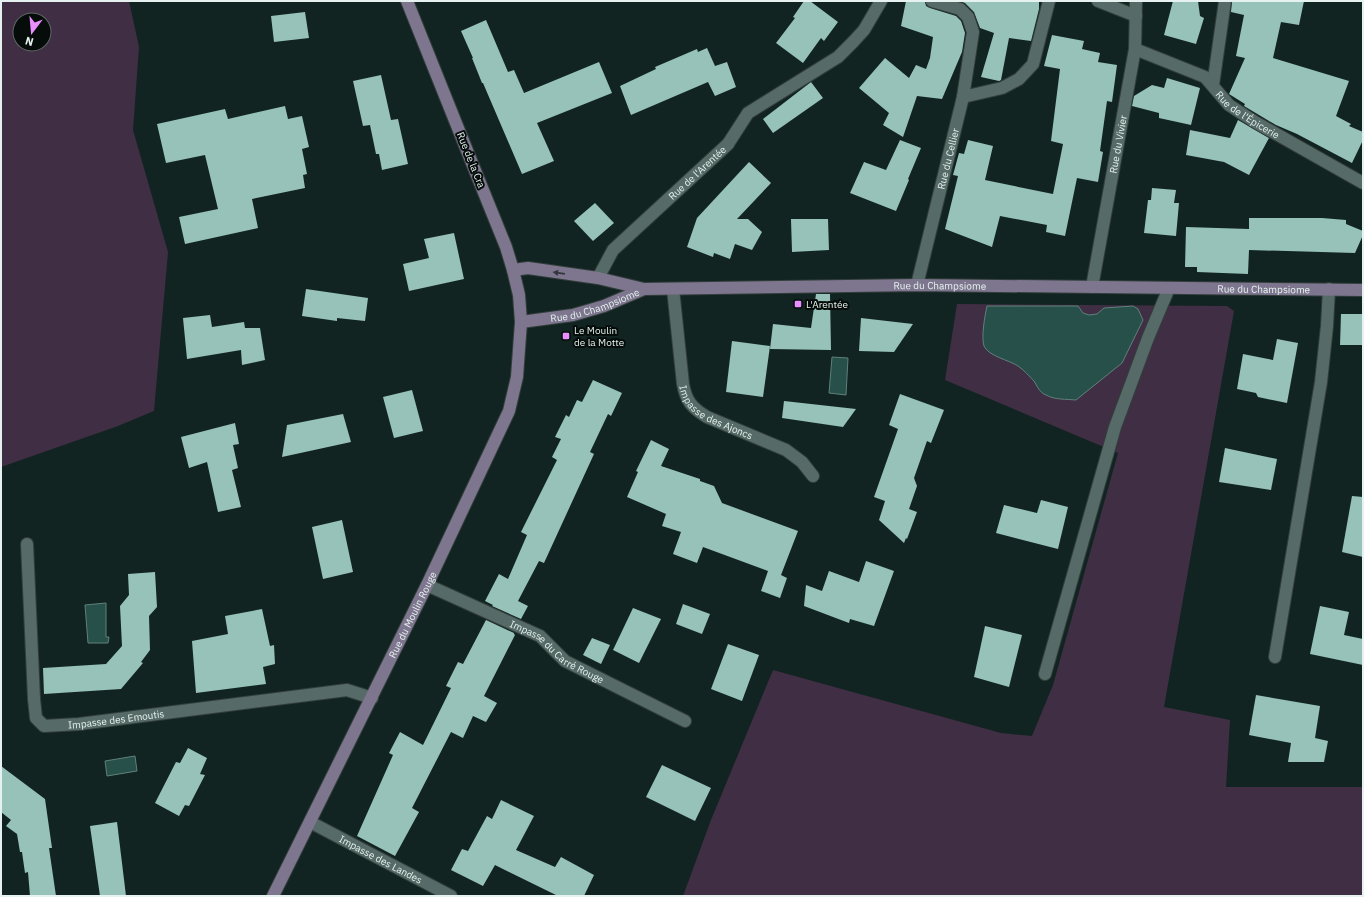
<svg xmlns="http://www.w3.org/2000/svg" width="1364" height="897" viewBox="0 0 1364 897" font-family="'IBM Plex Sans',sans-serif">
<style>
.green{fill:#402e44;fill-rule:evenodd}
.water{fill:#265049;stroke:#60817b}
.building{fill:#96c2b9}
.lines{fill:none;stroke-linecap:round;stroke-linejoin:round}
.lane-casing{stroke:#333f3c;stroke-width:14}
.street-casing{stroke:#333f3c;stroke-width:14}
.secondary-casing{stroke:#333f3c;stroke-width:14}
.lane{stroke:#566b67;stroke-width:12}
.street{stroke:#566b67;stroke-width:12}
.secondary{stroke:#7d768e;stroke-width:12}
.oneway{fill:#35363f}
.poi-dot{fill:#e88eff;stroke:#050c0a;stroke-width:1.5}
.labels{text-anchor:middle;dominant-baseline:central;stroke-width:4;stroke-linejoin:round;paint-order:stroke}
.street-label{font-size:10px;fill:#e6f2ef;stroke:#050c0a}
.poi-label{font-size:10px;fill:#e6f2ef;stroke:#050c0a;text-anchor:start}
</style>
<rect width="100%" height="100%" fill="#122421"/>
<g class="green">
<path d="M1 1H129L139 47 133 130 168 252 154 411 118 426 1 467ZM20 20H44V44H20Z"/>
<polygon points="957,304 1227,306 1234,311 1164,707 1230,720 1226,787 1363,787 1363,896 683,896 711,820 773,670 1001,733 1032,736 1053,685 1118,453 945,380"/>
</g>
<g class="water">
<path d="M987 306H1078L1083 313 1089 315 1097 314 1104 308 1133 306 1138 309 1143 320 1122 363 1076 400C1066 399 1055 400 1046 395 1040 393 1037 386 1034 381 1029 376 1024 370 1018 366 1009 360 988 356 984 346 981 337 985 315 987 306Z"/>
<polygon points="832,357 848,358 846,395 829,393"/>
<polygon points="106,603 106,637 109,637 108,643 88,643 85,605"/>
<polygon points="135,756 137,771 107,776 105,761"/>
</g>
<g class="building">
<polygon points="804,1 810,1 838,22 824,41 821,38 803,63 776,43 795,18 793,17"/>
<polygon points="906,1 925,1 926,6 930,8 956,16 961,21 965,33 962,52 942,99 917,96 903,137 883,125 889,113 859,88 885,58 909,78 916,65 926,69 930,58 933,37 901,26"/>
<polygon points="959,1 1039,1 1039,9 1031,41 1009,38 1001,80 999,81 981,77 994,33 980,28 974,12 965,3"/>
<polygon points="1173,1 1198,1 1200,16 1204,18 1196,44 1164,35"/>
<polygon points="1232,1 1304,1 1299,25 1281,22 1273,58 1349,81 1336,116 1351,124 1349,126 1363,132 1363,140 1352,163 1297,134 1276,125 1244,106 1245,104 1229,94 1245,58 1236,56 1244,15 1231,12"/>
<polygon points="305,12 309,38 274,42 271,16"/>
<polygon points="486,20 508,72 514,70 524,93 599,62 612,93 537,123 554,161 522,174 483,83 482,83 472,58 473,58 461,31"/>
<polygon points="1052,35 1084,41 1082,49 1100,53 1098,62 1117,65 1112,102 1107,101 1100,151 1103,152 1098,182 1077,178 1065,236 1046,232 1047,225 1000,216 992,247 945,229 958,176 953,175 959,153 964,154 968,140 993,146 985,180 1053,194 1063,144 1051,141 1060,69 1044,66"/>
<polygon points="707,48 715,66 727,62 736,87 715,96 708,82 631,115 620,86 656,69 655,67 697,49 698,52"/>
<polygon points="381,75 391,120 398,119 408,164 382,170 379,154 376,154 370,125 363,126 353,81"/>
<polygon points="1167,78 1200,88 1191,125 1159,118 1159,113 1132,106 1134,96 1152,85 1164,88"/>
<polygon points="811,82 823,98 773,133 763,119"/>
<polygon points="285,106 288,119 302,116 309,147 302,149 307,174 303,175 305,188 252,199 258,228 185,244 179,217 218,209 205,155 166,163 157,124 225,109 228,119"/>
<polygon points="1238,120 1269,138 1249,175 1224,162 1186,155 1190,130 1230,138"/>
<polygon points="900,140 921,148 908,179 909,180 896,211 850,193 864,162 886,170"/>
<polygon points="749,162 771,183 737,219 748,219 762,232 752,250 735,244 730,259 714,253 713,257 687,247 697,218"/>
<polygon points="1152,188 1176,190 1174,203 1179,203 1176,236 1144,233 1148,200 1151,200"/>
<polygon points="595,203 614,223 593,241 574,221"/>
<polygon points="1249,218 1322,218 1346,220 1346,224 1363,231 1363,235 1355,253 1249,250 1248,274 1197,272 1197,267 1185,267 1186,227 1249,229"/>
<polygon points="791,219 828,219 829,250 792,252"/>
<polygon points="454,233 464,279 409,291 403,264 429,258 424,239"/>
<polygon points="306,289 368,298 365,321 337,318 337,321 302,316"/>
<polygon points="816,294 830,294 831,350 770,349 773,324 811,328"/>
<polygon points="1341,314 1363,314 1363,345 1340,345"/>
<polygon points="210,315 212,327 244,322 245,328 260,328 265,360 242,365 241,350 187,359 183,318"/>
<polygon points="861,318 913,324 894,352 859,351"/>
<polygon points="1277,339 1298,343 1287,403 1258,397 1256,393 1237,389 1243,354 1273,360"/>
<polygon points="732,341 770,346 763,397 726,392"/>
<polygon points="593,380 622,393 611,416 608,414 590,452 594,454 544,563 539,561 518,601 528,606 521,619 492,606 493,605 485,601 499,574 508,579 527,535 521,532 557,460 552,457 561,439 555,437 566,415 569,417 577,400 582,402"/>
<polygon points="412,390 423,431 394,438 383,397"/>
<polygon points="900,394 944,410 931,443 927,441 914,478 917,486 909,509 917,512 907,539 906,538 904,543 879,520 885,501 874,497 898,429 889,425"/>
<polygon points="784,401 856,409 843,427 782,418"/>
<polygon points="343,414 351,442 282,457 287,425"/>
<polygon points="235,423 239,444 233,445 238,468 232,470 241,507 218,512 207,462 189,468 181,437"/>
<polygon points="651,440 669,449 661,466 700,479 700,481 714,486 722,503 798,531 781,575 787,578 780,598 761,591 768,571 703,547 697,563 673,554 681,532 662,526 666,514 627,497 638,472 636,471"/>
<polygon points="1225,448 1277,459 1271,490 1219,482"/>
<polygon points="1352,496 1363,497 1363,557 1342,552"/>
<polygon points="1041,500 1068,507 1058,549 996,533 1004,505 1037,513"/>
<polygon points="342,520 353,572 323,579 312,527"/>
<polygon points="866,561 894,571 874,626 850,619 849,623 804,606 806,585 822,591 829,571 859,582"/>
<polygon points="155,572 157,607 149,616 150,650 141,662 143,663 121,689 44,694 43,668 106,664 122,646 120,606 129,595 128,574"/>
<polygon points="683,604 710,614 702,634 676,624"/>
<polygon points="1320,606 1349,612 1344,635 1363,639 1363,665 1310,654"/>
<polygon points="633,608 661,619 639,663 613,650"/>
<polygon points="262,609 270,646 274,645 275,664 263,667 266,684 196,693 192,641 228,634 225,616"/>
<polygon points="486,620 514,633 514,634 515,635 484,696 497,703 486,722 473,716 463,738 451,732 412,808 419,812 395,856 357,836 393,755 389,753 400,732 423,745 451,688 446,686 458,662 463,664"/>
<polygon points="985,626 1022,635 1009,687 974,677"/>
<polygon points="592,638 610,645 601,664 583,655"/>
<polygon points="728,644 759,655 742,701 711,689"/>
<polygon points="1256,695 1320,706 1315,738 1328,741 1324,762 1288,762 1291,743 1249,735"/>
<polygon points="188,748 207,758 200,774 205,775 189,806 185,805 179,816 155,803 176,762 180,763"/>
<polygon points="662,765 711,788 695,821 646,797"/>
<polygon points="1,766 45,799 52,848 49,848 56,896 30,896 28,872 25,873 22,852 20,852 17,834 6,826 11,820 1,812"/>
<polygon points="501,800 534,816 516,850 555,867 561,857 594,875 584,896 558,896 495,865 483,886 451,870 462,849 468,851 487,816 492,819"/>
<polygon points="117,822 126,896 100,896 90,826"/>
</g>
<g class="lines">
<g class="lane-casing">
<g id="lane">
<polyline points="963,97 1002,88 1019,79 1033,64 1049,1"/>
<polyline points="728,144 748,113 838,57 853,42 864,30 881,1"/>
<polyline points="1045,674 1115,427 1148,338 1169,288"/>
</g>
</g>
<g class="street-casing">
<g id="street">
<polyline points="1098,1 1136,16"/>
<path id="s1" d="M1135 49 1205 77 1229 105 1255 122 1363 183"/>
<polyline points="1213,85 1225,1"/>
<path id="s2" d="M598 278 613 250 728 144"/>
<path id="s3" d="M917 285 963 97 973 32 968 17 960 9 932 1"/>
<path id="s4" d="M1092 287 1135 49 1136 1"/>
<path id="s5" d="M673 289 683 384C686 401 692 408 707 417L786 450 802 462 813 476"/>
<path id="s6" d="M27 544 34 699 36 718 44 726 79 724 347 690 372 698"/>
<path id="s7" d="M427 585 540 636 565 661 685 721"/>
<polyline points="1275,657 1321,382 1327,326 1329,289"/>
<path id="s8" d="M310 822 451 896"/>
</g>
</g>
<g class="secondary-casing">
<g id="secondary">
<polyline points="513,270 528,268 598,278 644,289"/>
<path id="s9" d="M521 322 573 315 604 306 644 289 917 285 1363 290"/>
<path id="s10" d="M273 896 427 585 509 411 517 377 521 322 519 295 513 270 506 247 472 163 407 1"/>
</g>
</g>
<use href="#lane" class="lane"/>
<use href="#street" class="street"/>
<use href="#secondary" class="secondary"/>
</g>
<defs><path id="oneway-solid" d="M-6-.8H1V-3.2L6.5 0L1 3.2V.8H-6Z"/></defs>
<use class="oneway" href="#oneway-solid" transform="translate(559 273) rotate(-172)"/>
<g class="poi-dot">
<rect x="794" y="300" width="8" height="8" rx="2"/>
<rect x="562" y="332" width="8" height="8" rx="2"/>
</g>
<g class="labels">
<g class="street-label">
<text stroke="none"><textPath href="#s1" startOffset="133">Rue de l'Épicerie</textPath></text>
<text stroke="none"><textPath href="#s4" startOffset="145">Rue du Vivier</textPath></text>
<text stroke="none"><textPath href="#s3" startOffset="130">Rue du Cellier</textPath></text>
<text transform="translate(471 160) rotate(68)">Rue de la Cra</text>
<text stroke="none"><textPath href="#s2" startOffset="146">Rue de l'Arentée</textPath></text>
<text stroke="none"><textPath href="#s9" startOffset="424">Rue du Champsiome</textPath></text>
<text stroke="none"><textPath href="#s9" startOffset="748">Rue du Champsiome</textPath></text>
<text stroke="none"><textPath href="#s9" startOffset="76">Rue du Champsiome</textPath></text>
<text stroke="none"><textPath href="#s5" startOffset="142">Impasse des Ajoncs</textPath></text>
<text stroke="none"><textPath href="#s10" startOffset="314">Rue du Moulin Rouge</textPath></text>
<text stroke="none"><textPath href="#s7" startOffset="147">Impasse du Carré Rouge</textPath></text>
<text stroke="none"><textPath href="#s6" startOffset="258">Impasse des Emoutis</textPath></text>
<text stroke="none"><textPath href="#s8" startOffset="80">Impasse des Landes</textPath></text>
</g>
<g class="poi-label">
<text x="806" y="304">L'Arentée</text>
<text x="574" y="330">Le Moulin<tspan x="574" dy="12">de la Motte</tspan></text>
</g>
</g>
<rect width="1364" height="897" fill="none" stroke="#e6f2ef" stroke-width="4"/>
<g transform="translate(32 32) rotate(196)"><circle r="19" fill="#050c0a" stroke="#5f6866"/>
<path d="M0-3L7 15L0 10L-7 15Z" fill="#e88eff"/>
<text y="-6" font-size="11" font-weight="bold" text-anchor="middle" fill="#e6f2ef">N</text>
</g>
</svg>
